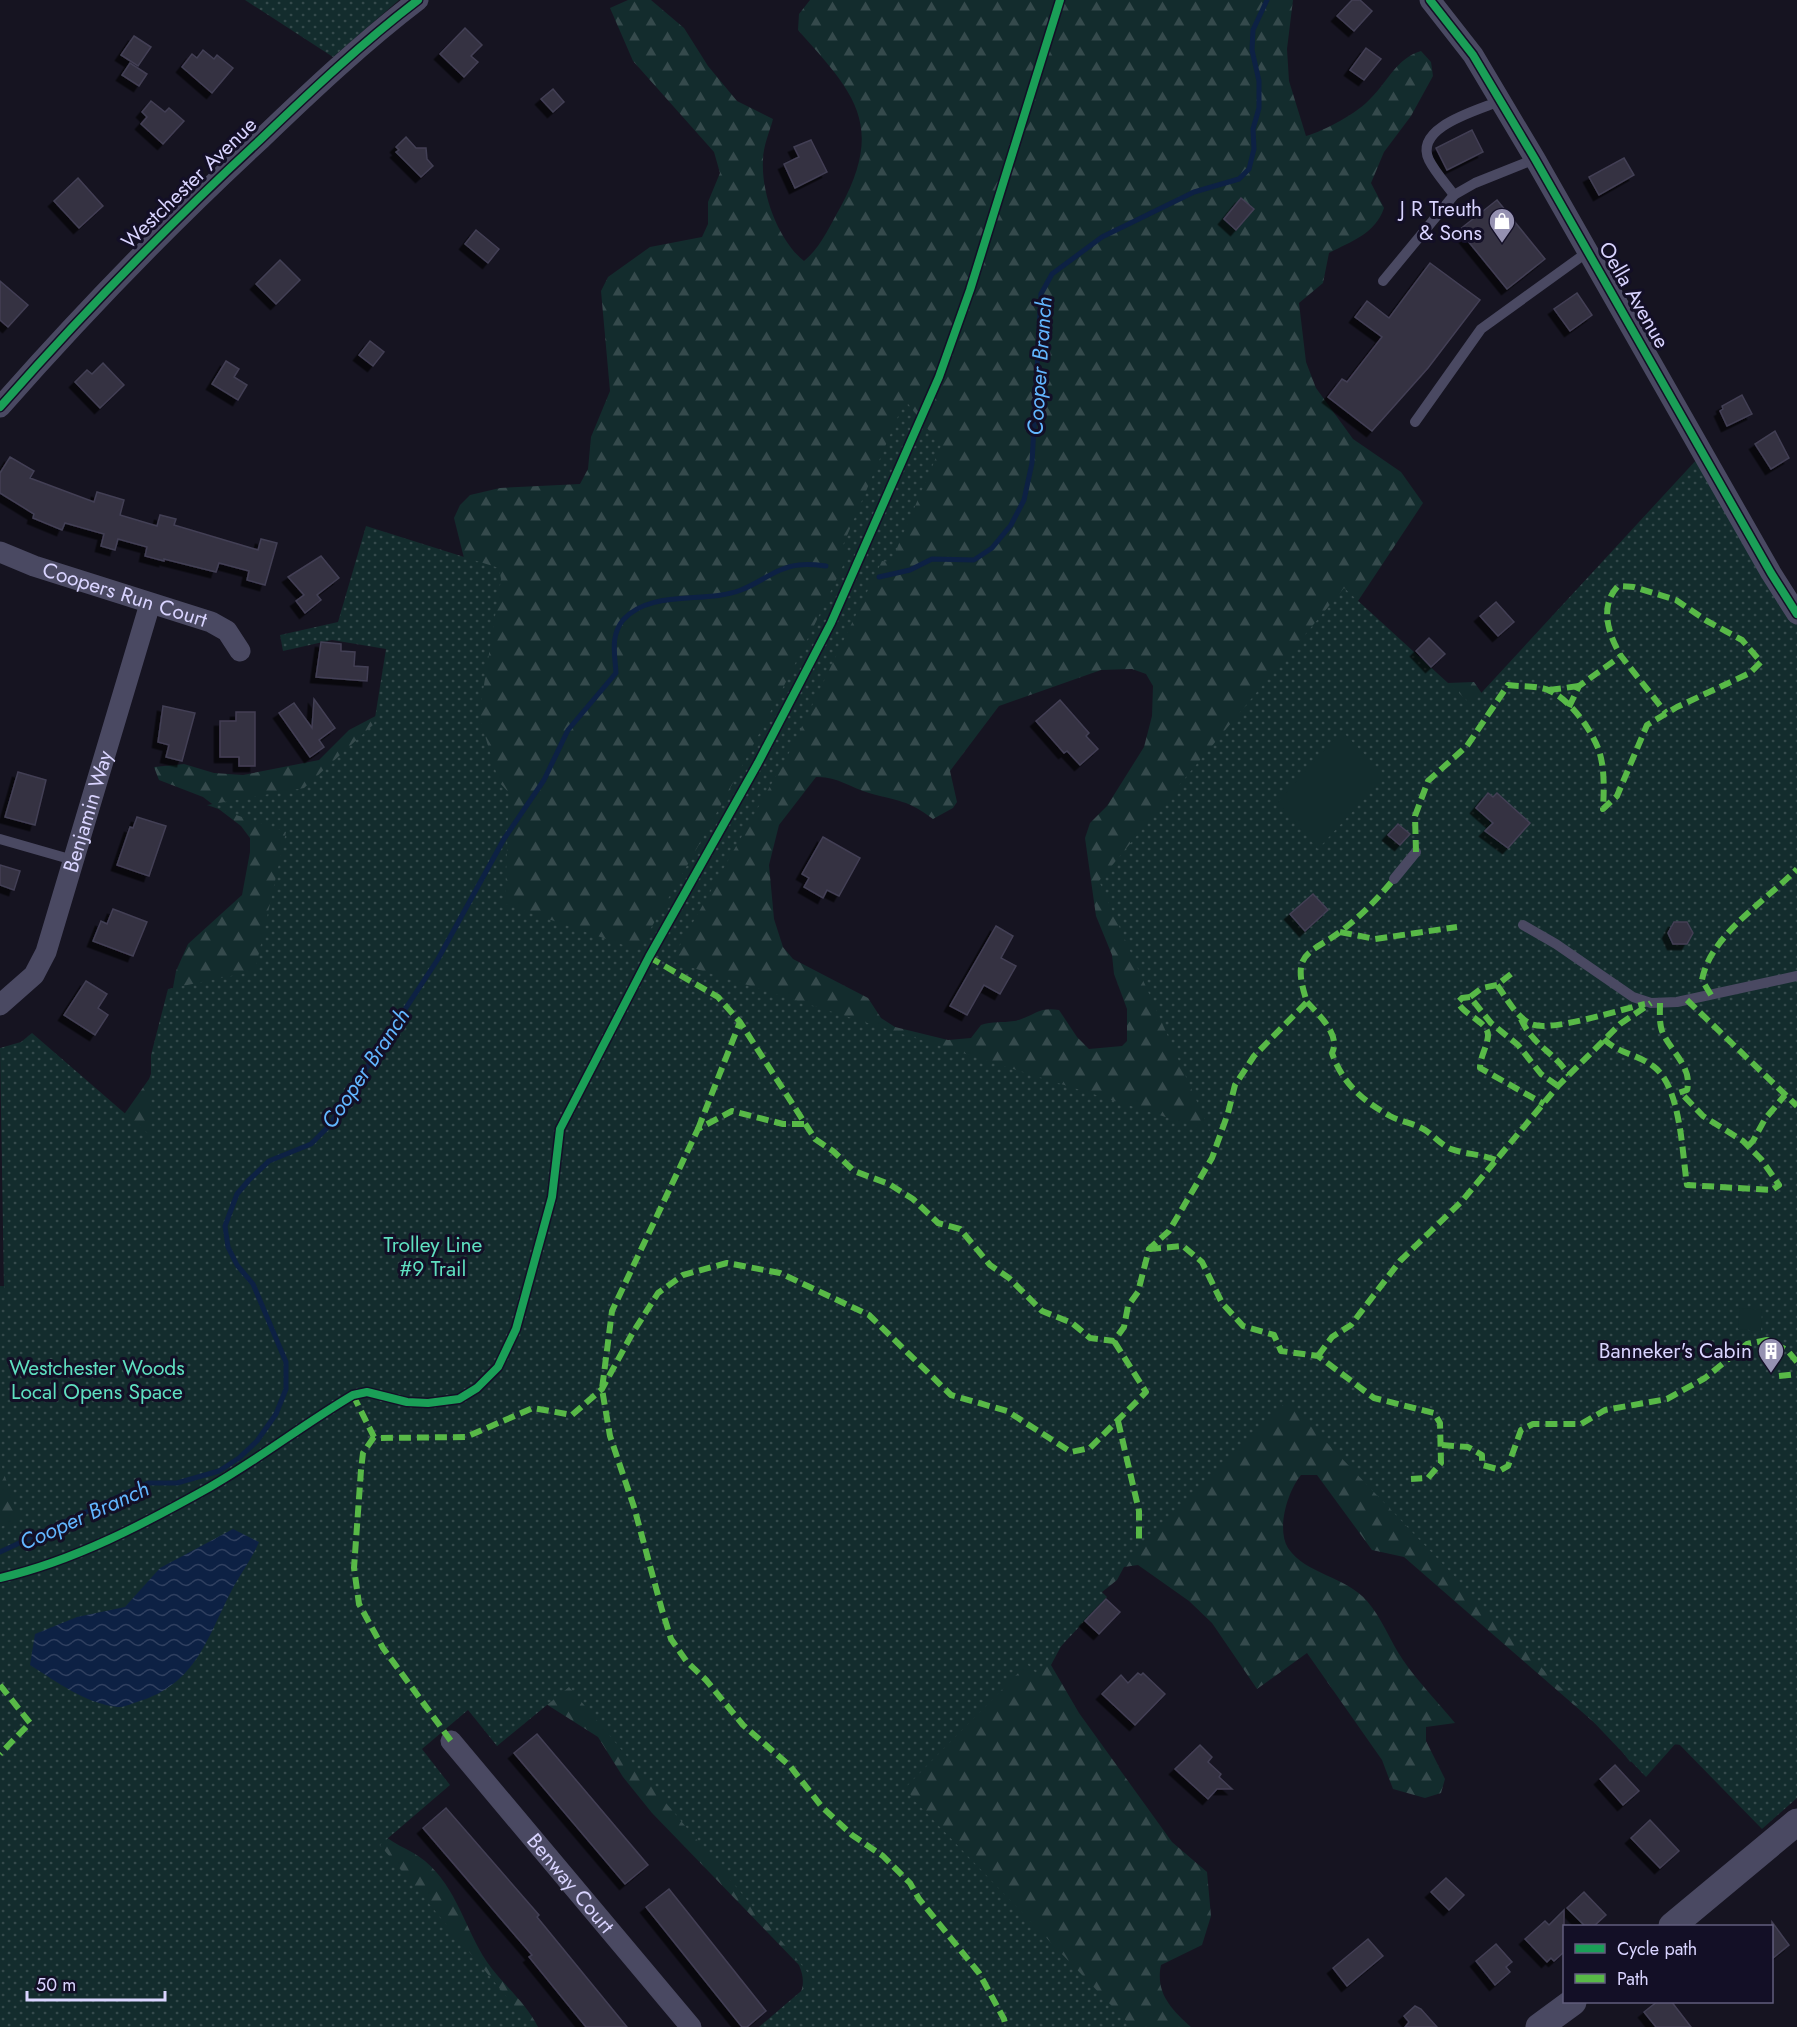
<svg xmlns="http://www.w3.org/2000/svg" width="1797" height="2027" viewBox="0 0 1797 2027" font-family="Jost,sans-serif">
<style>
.forest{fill:url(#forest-firs);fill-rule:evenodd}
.park{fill:url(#park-dots)}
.garden{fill:#132c2d}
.water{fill:url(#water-waves)}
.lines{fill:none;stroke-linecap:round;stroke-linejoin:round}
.stream{stroke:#0d2144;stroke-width:5}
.building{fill:#343243;stroke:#433f54;stroke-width:1.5;filter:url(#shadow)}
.service{stroke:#4a4962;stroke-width:10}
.minor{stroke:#4a4962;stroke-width:21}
.tertiary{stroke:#4a4962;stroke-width:27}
.quiet{stroke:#58b947;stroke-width:6;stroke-dasharray:12 6;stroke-linecap:butt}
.cycleway-casing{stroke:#130f26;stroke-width:11}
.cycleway{stroke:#1a9f57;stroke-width:8}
.labels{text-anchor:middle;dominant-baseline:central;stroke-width:6;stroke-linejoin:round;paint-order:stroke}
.street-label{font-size:21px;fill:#d9d4ff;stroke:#130f26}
.poi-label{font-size:21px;fill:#d9d4ff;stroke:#130f26;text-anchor:end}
.park-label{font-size:21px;fill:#5fe0c0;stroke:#130f26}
.water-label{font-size:22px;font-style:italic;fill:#62b6ff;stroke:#130f26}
</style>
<defs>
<pattern id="forest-firs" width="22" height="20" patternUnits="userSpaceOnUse" patternTransform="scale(1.5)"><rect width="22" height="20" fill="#132c2d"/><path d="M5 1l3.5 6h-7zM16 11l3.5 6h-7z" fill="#354a4c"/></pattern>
<pattern id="park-dots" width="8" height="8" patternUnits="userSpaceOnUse" patternTransform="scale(1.5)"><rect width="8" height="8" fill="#132c2d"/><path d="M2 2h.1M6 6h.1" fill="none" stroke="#354a4c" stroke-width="1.8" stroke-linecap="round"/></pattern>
<pattern id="water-waves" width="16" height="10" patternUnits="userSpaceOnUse" patternTransform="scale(1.5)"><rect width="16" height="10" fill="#0d2144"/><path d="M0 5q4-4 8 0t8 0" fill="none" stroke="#304060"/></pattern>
<filter id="shadow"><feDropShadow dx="-5.5" dy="5.5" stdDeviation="0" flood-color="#0009"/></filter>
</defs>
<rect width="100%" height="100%" fill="#161421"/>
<path class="forest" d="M628 0H651L684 28 708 66 737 101 773 119C770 131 763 146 763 160 761 193 778 240 804 261 821 247 829 227 840 208 886 124 853 92 798 30L799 14 810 0H1293L1287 49 1289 81 1306 136C1324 131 1358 113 1371 98 1388 81 1397 58 1421 51L1431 62 1433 76 1411 116 1384 152 1371 183 1384 208C1375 234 1352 241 1329 253L1323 283 1299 303 1306 362 1316 388 1353 439 1401 472 1423 503 1358 601 1359 616 1447 683 1474 682 1797 1151 1698 1746 1669 1744 1659 1755 1630 1762 1612 1738 1404 1557 1372 1550 1317 1475H1301C1288 1491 1276 1528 1288 1548 1305 1574 1347 1577 1367 1601 1382 1618 1390 1641 1403 1660 1418 1682 1438 1702 1455 1723L1426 1727V1741L1445 1779 1441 1793 1425 1798 1393 1789 1382 1760 1307 1653 1257 1689 1212 1623 1189 1601 1138 1565 1124 1567 1117 1580 1081 1609 1051 1665 1079 1713 1172 1842 1207 1872 1211 1916 1202 1945 1161 1965C1155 1992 1171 2009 1191 2027H770C790 2005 812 1996 799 1965L652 1813 623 1777 598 1737 546 1704 486 1690 399 1756 376 1828C390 1844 409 1848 425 1861 457 1888 465 1929 487 1962 503 1985 525 2001 538 2027H0V1286L31 1287 123 1116 149 1079 163 1043 176 971 188 944 242 895 250 852V838L241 826 203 797 159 780 154 767 184 764 214 773 243 775 319 760 349 730 406 700 466 566 454 518 460 505 470 495 500 488 580 484 588 469 591 437 610 391 601 291 608 277 650 247 702 237 708 224V202L720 173 714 152 633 61 610 8ZM1132 669 1146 674 1153 686 1152 716 1144 747 1107 806 1090 823 1085 838 1096 916 1112 955 1114 974 1127 1009V1041L1122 1046 1089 1049 1077 1037 1059 1010C1037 1006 1032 1018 1014 1021 1002 1023 992 1021 981 1025L971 1038 948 1040 895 1027 881 1018 868 998 793 959 783 947 774 919 769 865 779 825 816 777C836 776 850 787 869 793 898 801 908 800 933 819L953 808 957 802 950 771 999 706 1101 670Z"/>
<g class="park">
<polygon points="245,0 399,0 333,57"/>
<path d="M905 400 941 446 891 562 882 561 790 751 671 961 1210 1131 1099 881 1344 588 1471 704 1699 457 1797 625V1798L1762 1829 1677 1742 1646 1777 1287 1401 1100 1590 1107 1597 1036 1673 1027 1664 906 1787 913 1799 1132 2027H759L814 1980 569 1687 497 1746 468 1710 422 1749 450 1785 380 1845 532 2027H0V1527L19 1520 0 1461V1291L4 1290 0 1048 21 1042 32 1033 151 1136V1055L168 989 255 971 286 832 207 805 304 788 374 724 386 649 332 640 283 651 280 635 338 622 366 526 499 568 501 579 479 716 499 782 509 793 505 904 638 950C715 821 785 689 849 553L840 552Z"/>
</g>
<g class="garden">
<polygon points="1342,731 1385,776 1318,849 1278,802"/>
<polygon points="1740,1308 1762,1310 1761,1331 1738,1329"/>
</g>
<path class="water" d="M233 1529 259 1542C252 1558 243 1570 234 1586 209 1632 199 1681 143 1700 135 1702 124 1708 117 1707 85 1703 57 1682 30 1665L35 1634 77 1617 125 1607 160 1568Z"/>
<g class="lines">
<g class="stream">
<polyline points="879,577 910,570 932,559 974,560 992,548 1011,525 1024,500 1032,463 1041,294 1052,274 1102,237 1194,192 1239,179 1249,169 1254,149 1253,129 1259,108 1259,81 1252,50 1253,30 1267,0"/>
<path d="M0 1552 148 1483H177L219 1471 239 1458 257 1441 276 1414 286 1389V1362L253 1284 237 1265 228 1247 225 1226 237 1194 249 1180 269 1161 311 1144 328 1127 438 959 504 839 544 780 568 730 616 673C615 655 610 636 623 620 650 589 705 604 741 590 760 583 777 567 799 565 808 564 818 565 826 566"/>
</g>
</g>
<g class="building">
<polygon points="1352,0 1360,0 1372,11 1354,31 1337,16"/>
<polygon points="465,28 482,45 471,56 478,62 464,77 440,54"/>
<polygon points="134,36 151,47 138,66 121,55"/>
<polygon points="1366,48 1381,59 1364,80 1350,70"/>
<polygon points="203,50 214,59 217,55 233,68 212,93 182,67 192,54 197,58"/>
<polygon points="130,63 147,74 139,86 122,75"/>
<polygon points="553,89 564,102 553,112 541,99"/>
<polygon points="151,101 165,112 169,108 184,121 163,144 141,124 147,117 142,112"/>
<polygon points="1472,130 1483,152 1447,170 1436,148"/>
<polygon points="406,137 416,148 426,148 427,159 433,166 421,177 396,152 399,150 396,147"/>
<polygon points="811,140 827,172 795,188 784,164 799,157 794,147"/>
<polygon points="1624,158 1634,175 1599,195 1589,177"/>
<polygon points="78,178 103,206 79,228 54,201"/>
<polygon points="1241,198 1254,209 1236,230 1224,219"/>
<polygon points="1497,200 1545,259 1507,289 1459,230"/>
<polygon points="476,230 499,249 488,263 465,244"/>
<polygon points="280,260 300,280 276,304 256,284"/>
<polygon points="1430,263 1480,300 1428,368 1372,431 1328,397 1342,379 1347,382 1382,337 1355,317 1367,301 1389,318"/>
<polygon points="0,281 28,305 8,327 0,320"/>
<polygon points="1577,293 1592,315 1570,331 1554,309"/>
<polygon points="370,341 384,352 373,366 359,355"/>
<polygon points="226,361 239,369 234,377 247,385 238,400 212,384"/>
<polygon points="103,363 124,385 100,408 75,382 87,370 92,374"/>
<polygon points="1742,395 1752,414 1727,426 1720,411 1723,409 1722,406"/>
<polygon points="1775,431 1789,458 1771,469 1755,444"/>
<polygon points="10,457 34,471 30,478 94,502 97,492 124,500 120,515 157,526 160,515 176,519 174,525 258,550 261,539 277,543 265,585 247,580 249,571 219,563 216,572 164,559 164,561 145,556 147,547 118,539 115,550 101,546 104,534 65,523 62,530 33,518 34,514 0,493 0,473"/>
<polygon points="321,556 339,578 317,595 321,600 305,613 296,601 304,595 288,577"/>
<polygon points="1496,602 1514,622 1498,636 1480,616"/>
<polygon points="1429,638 1445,654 1431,667 1416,651"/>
<polygon points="321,642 341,644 341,651 355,652 354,666 368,667 367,681 316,677"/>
<polygon points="314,699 335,728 319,740 324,747 310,757 279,713 294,703 312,728"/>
<polygon points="1060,700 1089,733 1086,736 1098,749 1080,765 1067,751 1064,753 1036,721"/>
<polygon points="163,706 195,713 182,761 166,757 169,745 158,742"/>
<polygon points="236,712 255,712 255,766 239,766 239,757 220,757 220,721 236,721"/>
<polygon points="18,772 46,780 35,825 5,817"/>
<polygon points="1488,793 1493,797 1497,793 1530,823 1508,848 1485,831 1493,823 1476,808"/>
<polygon points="137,817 166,826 149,876 117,865 130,827 133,828"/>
<polygon points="1398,824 1410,834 1400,845 1388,835"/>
<polygon points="823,837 860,858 839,896 827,890 823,898 804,887 809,878 802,874"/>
<polygon points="0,865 20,871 14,890 0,885"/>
<polygon points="1313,894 1328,910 1305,931 1290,914"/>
<polygon points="113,909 147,922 133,956 93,941 101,921 107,924"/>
<polygon points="1674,922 1687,922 1693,933 1687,944 1673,944 1668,933"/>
<polygon points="996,926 1013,936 1001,958 1016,966 1000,994 984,985 967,1015 950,1006"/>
<polygon points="86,981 107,994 98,1008 108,1015 95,1035 64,1015"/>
<polygon points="1106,1599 1120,1612 1099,1634 1085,1621"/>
<polygon points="1138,1673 1141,1675 1143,1673 1165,1694 1135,1725 1102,1694 1121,1675 1128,1683"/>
<polygon points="537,1734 648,1865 625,1884 514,1753"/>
<polygon points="1200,1745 1212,1757 1208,1762 1221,1774 1219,1777 1232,1789 1217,1789 1208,1799 1175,1769"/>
<polygon points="1615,1765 1639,1791 1623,1805 1600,1779"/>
<polygon points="446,1808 539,1915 537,1917 627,2027 586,2027 529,1957 532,1955 423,1828"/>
<polygon points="1650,1820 1679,1851 1660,1868 1631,1838"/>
<polygon points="1446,1878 1464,1895 1449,1910 1431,1892"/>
<polygon points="669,1889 766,2011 747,2027 742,2027 646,1907"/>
<polygon points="1584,1892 1606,1915 1594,1926 1585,1926 1567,1908"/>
<polygon points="1564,1910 1564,1952 1554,1961 1551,1958 1547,1962 1525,1939 1545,1921 1549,1925"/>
<polygon points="1772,1922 1789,1945 1772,1959"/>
<polygon points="1368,1939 1383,1956 1347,1986 1333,1968"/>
<polygon points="1496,1944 1512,1962 1506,1967 1510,1972 1495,1985 1476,1961"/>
<polygon points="1658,2001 1671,2001 1691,2027 1656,2027 1644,2012"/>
<polygon points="1415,2006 1421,2009 1437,2027 1405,2027 1409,2022 1404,2016"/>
</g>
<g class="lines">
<g class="service">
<path d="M1454 195C1446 184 1435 172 1429 160 1413 127 1479 110 1500 101"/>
<polyline points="1383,281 1454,195 1475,183 1535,159"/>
<polyline points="1415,422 1481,329 1589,251"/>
<polyline points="0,839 73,860"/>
<polyline points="1394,879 1416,852"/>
<polyline points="1523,925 1556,944 1633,997 1651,1003 1677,1002 1797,976"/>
</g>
<g class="minor">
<polyline points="1430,0 1473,55 1535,159 1771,573 1797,614"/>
<path d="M0 407C83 313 169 224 261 139 311 91 363 42 418 0"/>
<path id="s1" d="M0 552 34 566 211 622 227 631 240 651"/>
<path id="s2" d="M0 1005 34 975 46 952 150 604"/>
<path id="s3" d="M451 1741 691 2027"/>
</g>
<g class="tertiary">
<polyline points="1672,1926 1797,1822"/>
<polyline points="1539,2027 1573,2002"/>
</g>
<g class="quiet">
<polyline points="1549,690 1579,686"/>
<polyline points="1569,707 1579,686 1621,656 1666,713"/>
<path d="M1416 852 1415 816 1428 781 1467 746 1508 685C1521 687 1539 685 1550 691 1570 700 1590 728 1598 748 1605 766 1604 790 1603 809L1617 796 1647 725 1677 707 1750 673 1761 662 1742 640 1707 621 1676 600 1634 587 1618 586C1599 606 1608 634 1621 656"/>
<polyline points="1340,932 1375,939 1457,927"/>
<path d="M649 957 718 997 740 1022 815 1139 833 1151 854 1171 889 1184 913 1199 938 1223 960 1229 990 1265 1009 1278 1042 1311 1072 1323 1090 1338 1114 1341 1124 1327 1128 1306 1138 1292 1149 1249 1169 1231 1212 1158 1228 1113 1235 1085 1254 1056 1307 1002C1289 948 1312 955 1345 928 1364 913 1379 897 1394 879"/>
<path d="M1511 974 1497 985C1506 997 1516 1017 1531 1024 1549 1033 1622 1009 1645 1004"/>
<polyline points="1497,985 1482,988 1470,997 1491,1023 1518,1045 1541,1074 1558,1086"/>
<path d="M1711 995 1702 980C1710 935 1767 900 1797 869"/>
<path d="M1470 997 1462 998 1458 1002C1463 1015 1489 1022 1488 1036 1487 1047 1480 1057 1480 1068L1544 1104"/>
<polyline points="1687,1000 1797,1106"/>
<path d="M1307 1002C1319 1015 1341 1035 1332 1053 1342 1083 1363 1101 1390 1116 1401 1122 1414 1123 1425 1130 1433 1135 1441 1145 1451 1149 1464 1154 1481 1154 1496 1160"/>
<path d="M1660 1003C1660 1012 1659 1022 1662 1031 1670 1051 1693 1067 1687 1090L1675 1094"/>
<path d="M1521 1019C1533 1046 1553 1051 1569 1075"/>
<path d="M1604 1039C1617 1053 1637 1054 1653 1066 1681 1086 1682 1153 1687 1185L1772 1190 1779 1185 1761 1159 1743 1141 1703 1116 1681 1093"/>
<polyline points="804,1124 783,1124 732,1111 698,1129 612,1311 602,1389 610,1436 634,1507 662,1610 671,1639 687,1662 706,1680 743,1725 790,1766 822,1807 852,1835 883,1856 910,1883 919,1899 979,1973 1004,2019 1006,2027"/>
<polyline points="698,1129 740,1022"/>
<polyline points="1748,1146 1753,1141 1765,1119 1785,1095"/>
<polyline points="1149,1249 1183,1246 1202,1262 1222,1303 1243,1326 1274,1335 1281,1351 1318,1356 1374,1398 1434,1413 1440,1423 1441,1463 1428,1478 1411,1479"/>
<polyline points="1318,1356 1332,1337 1351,1325 1400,1261 1462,1201 1558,1086 1620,1024 1651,1003"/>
<polyline points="1779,1376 1797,1374"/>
<polyline points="353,1395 374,1437 380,1438 466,1437 533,1408 572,1415 602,1389 632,1334 658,1293 683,1275 727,1263 780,1273 869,1315 951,1395 1007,1411 1071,1452 1090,1448 1146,1392 1114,1341"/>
<polyline points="1118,1421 1139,1511 1139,1540"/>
<polyline points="374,1437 363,1453 361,1470 354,1568 359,1604 383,1648 451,1741"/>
<polyline points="1442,1445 1468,1447 1482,1455 1482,1465 1501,1470 1508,1466 1521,1430 1533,1424 1581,1424 1605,1410 1667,1399 1705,1378 1747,1344 1767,1340 1787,1350 1797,1362"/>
<polyline points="0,1685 30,1723 0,1754"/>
</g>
<g class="cycleway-casing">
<g id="cycleway">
<polyline points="1430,0 1473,55 1535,159 1771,573 1797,614"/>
<path d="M0 407C83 313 169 224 261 139 311 91 363 42 418 0"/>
<path d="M0 1578C74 1561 144 1524 210 1487 259 1459 304 1424 353 1395L367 1392 407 1402 428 1403 459 1399 477 1388 498 1367 516 1329 552 1197 560 1129 649 957 758 763 831 623 939 377 970 290 1060 0"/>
</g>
</g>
<use href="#cycleway" class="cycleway"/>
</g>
<defs>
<g id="shop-pin" transform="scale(1.35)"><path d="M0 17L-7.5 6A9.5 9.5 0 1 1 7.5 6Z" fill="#9591b1" stroke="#130f26"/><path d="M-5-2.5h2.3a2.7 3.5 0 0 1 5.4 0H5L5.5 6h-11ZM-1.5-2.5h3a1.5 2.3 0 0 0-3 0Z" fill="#fff"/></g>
<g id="building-pin" transform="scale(1.35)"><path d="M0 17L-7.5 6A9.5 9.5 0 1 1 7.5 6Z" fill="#9591b1" stroke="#130f26"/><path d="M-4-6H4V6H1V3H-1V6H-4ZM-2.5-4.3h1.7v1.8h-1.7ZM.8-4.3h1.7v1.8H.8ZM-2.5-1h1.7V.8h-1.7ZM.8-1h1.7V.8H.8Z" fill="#fff"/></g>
</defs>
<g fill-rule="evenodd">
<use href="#shop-pin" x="1502" y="221"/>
<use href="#building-pin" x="1771" y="1351"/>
</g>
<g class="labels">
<g class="street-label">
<text transform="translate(189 183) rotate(-44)">Westchester Avenue</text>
<text transform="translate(1634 295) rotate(60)">Oella Avenue</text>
<text stroke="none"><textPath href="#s1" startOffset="132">Coopers Run Court</textPath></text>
<text stroke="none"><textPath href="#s2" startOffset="218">Benjamin Way</textPath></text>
<text stroke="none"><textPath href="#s3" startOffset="186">Benway Court</textPath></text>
</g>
<g class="poi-label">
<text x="1482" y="209">J R Treuth<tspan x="1482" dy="24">&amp; Sons</tspan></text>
<text x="1752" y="1351">Banneker's Cabin</text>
</g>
<g class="park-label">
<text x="433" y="1245">Trolley Line<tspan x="433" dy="24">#9 Trail</tspan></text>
<text x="97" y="1368">Westchester Woods<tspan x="97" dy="24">Local Opens Space</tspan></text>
</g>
<g class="water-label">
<text transform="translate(1039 366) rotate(-86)">Cooper Branch</text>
<text transform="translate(365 1068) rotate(-56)">Cooper Branch</text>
<text transform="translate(84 1515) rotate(-24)">Cooper Branch</text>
</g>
</g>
<rect x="1563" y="1925" width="210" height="78" fill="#130f26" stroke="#625e7d" stroke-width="1.5"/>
<rect x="1575" y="1944" width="30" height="9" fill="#1a9f57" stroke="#625e7d" stroke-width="1.5"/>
<text x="1617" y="1955" font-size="18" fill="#d9d4ff">Cycle path</text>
<rect x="1575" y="1974" width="30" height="9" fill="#58b947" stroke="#625e7d" stroke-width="1.5"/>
<text x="1617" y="1985" font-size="18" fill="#d9d4ff">Path</text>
<path d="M27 1991v9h138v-9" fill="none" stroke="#d9d4ff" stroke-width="3"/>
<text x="36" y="1991" font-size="18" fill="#d9d4ff" stroke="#130f26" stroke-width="4.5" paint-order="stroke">50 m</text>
</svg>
